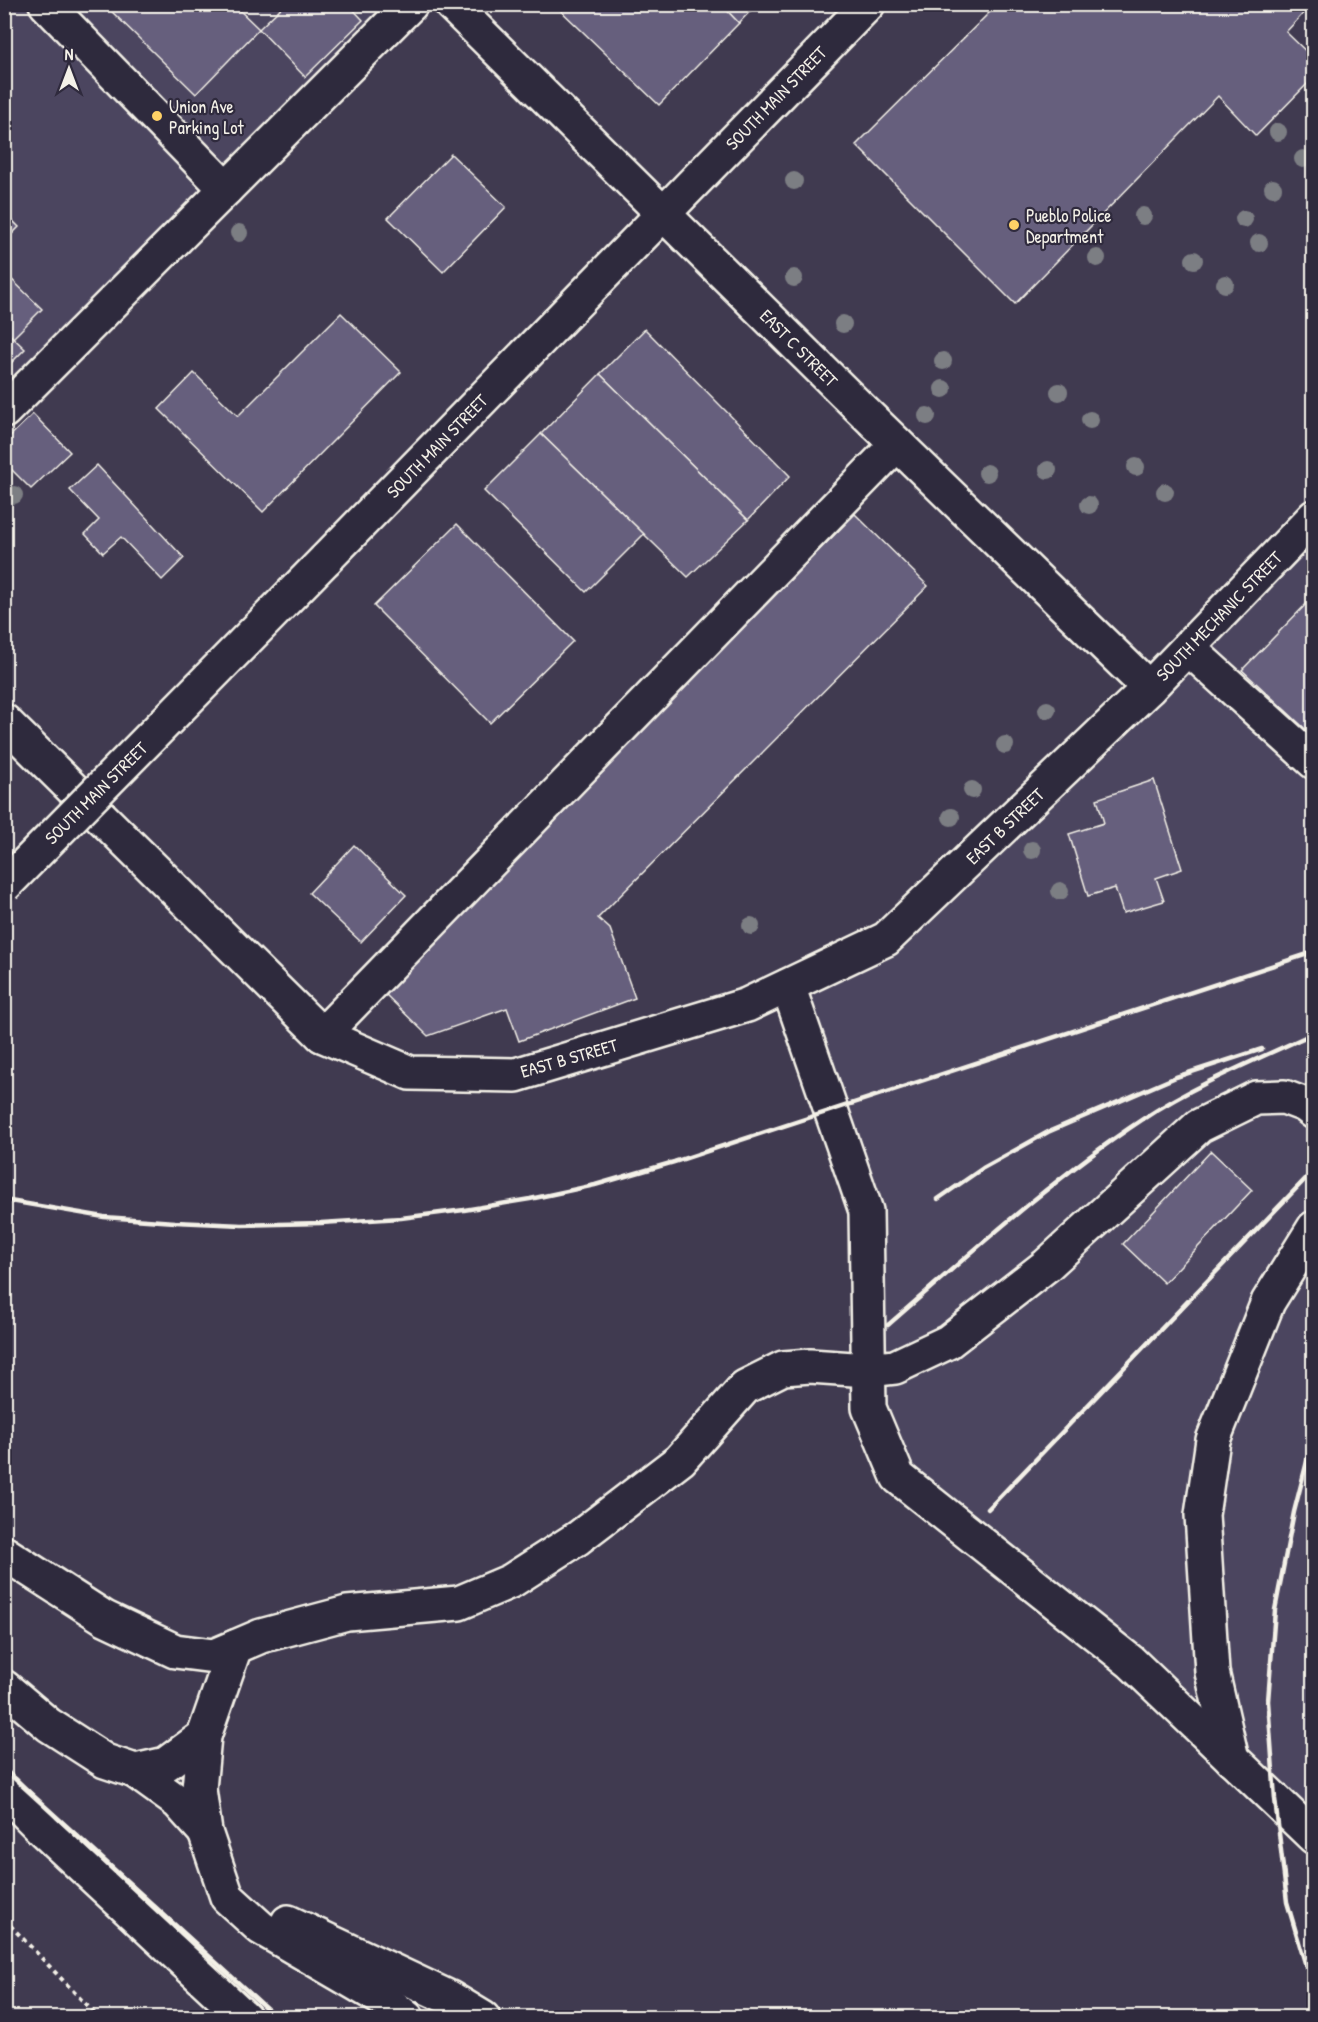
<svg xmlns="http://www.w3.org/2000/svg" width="1318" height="2022" viewBox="0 0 1318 2022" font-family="'Patrick Hand',sans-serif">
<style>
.built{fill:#4b455e}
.building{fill:#665f7d;stroke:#f4f1e8;stroke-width:1.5}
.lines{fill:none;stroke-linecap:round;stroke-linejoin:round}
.minor-casing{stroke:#f4f1e8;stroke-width:38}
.path{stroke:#f4f1e8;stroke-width:4;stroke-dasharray:4.5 4.5;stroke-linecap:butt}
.minor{stroke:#2f2a3d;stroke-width:33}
.rail{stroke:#f4f1e8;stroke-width:4.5}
.minor-bridge-casing{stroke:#f4f1e8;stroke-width:38;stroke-linecap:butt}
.minor-bridge{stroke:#2f2a3d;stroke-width:33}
.tree{fill:#7c7e83}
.poi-dot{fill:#ffd166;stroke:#2f2a3d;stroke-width:2}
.labels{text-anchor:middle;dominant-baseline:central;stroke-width:4.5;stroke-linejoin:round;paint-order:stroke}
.street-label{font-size:18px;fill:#f4f1e8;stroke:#2f2a3d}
.poi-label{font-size:18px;fill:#f4f1e8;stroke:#2f2a3d;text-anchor:start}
</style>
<rect width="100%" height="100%" fill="#403a50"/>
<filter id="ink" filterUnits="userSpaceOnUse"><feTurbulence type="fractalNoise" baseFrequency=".0167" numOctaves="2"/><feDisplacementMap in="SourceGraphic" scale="12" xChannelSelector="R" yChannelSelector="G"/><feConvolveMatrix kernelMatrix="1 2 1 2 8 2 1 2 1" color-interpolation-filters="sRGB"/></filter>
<g filter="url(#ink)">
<g class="built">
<polygon points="5,5 411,5 5,411"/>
<polygon points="1313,517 1313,1837 898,1477 869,1408 866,1211 788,986 886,939"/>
</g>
<g class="building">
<polygon points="104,4 233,4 259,29 196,94"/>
<polygon points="285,4 348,4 363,20 305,77 259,29"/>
<polygon points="554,4 721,4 739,23 659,105"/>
<polygon points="721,4 757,4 739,23"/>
<polygon points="998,4 1312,4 1286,32 1314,59 1314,77 1256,136 1218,96 1015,304 856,145"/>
<polygon points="451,154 506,207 443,272 388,218"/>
<polygon points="4,212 19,227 4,242"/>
<polygon points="4,272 42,309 13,338 4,329"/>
<polygon points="341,313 401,372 263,512 159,409 194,373 238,416"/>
<polygon points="4,329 25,349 4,370"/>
<polygon points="645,329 790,476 748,520 600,374"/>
<polygon points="600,374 748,520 688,577 541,434"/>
<polygon points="33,414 70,452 31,489 4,462 4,442"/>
<polygon points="541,434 644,534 586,592 484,491"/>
<polygon points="97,465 184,558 162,580 121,537 103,553 85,534 99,520 70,490"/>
<polygon points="855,514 928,586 598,918 610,929 635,998 519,1041 507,1008 428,1036 382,991"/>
<polygon points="457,524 573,641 490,723 374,606"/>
<polygon points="1314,596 1314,737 1242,670"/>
<polygon points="1154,780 1182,869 1156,878 1164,901 1123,913 1115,888 1088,896 1069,834 1104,823 1097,799"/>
<polygon points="354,845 406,895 361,942 309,893"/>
<polygon points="1211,1151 1252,1190 1164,1283 1123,1244"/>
</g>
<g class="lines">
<g class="minor-casing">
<g id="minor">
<polyline points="46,4 226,189"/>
<polyline points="451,4 857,405 1149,688"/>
<polyline points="4,411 411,4"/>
<polyline points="325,560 868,4"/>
<polyline points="1188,648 1314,762"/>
<polyline points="4,721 322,1035 410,1073 516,1075 747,1005 886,939 1149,688 1314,517"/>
<polyline points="788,986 866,1211 869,1408 898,1477 1131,1662 1314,1837"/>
<polyline points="322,1035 897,444"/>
<polyline points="4,1553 105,1618 175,1651 214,1656 261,1636 347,1613 459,1603 511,1581 578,1538 680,1460 745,1387 783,1368 810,1366 868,1370 895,1367 948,1342 1047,1265 1199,1126 1256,1098 1284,1097 1305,1105 1314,1112"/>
<polyline points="235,1647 204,1736 199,1789 205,1832 227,1897 261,1928 386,2001 407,2018"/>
<polyline points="4,1687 49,1725 105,1761 135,1771 166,1764 204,1736"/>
<polyline points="1232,1759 1212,1672 1202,1515 1213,1440 1268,1302 1314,1228"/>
<polyline points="135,1771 178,1802 205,1832"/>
<polyline points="4,1791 44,1831 245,2018"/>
<polyline points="288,1922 450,1998 483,2018"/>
</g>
</g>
<polyline class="path" points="4,1919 99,2018"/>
<use href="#minor" class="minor"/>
<g class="rail">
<polyline points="938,1199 983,1168 1048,1132 1176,1077 1262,1049"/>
<polyline points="4,1200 104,1217 175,1222 242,1225 321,1223 401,1218 464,1210 530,1199 595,1185 674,1162 1314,952"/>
<path d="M888 1325C971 1253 1052 1179 1143 1119 1196 1084 1256 1060 1314 1033"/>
<polyline points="1314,1434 1294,1512 1275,1610 1268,1701 1275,1799 1287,1902 1314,1993"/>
<polyline points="988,1509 1314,1170"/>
<polyline points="4,1769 277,2018"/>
</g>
<g class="minor-bridge-casing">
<polyline id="minor-bridge" points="4,886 325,560"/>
</g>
<use href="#minor-bridge" class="minor-bridge"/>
</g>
<g class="tree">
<circle cx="1278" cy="132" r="9"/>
<circle cx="1303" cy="159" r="9"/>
<circle cx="794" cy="181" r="9"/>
<circle cx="1273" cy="188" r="9"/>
<circle cx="1143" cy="216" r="9"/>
<circle cx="1244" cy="219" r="9"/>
<circle cx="239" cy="233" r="9"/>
<circle cx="1259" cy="243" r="9"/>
<circle cx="1097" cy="258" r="9"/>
<circle cx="1194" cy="260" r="9"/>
<circle cx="794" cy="278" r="9"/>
<circle cx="1225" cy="284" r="9"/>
<circle cx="843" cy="324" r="9"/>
<circle cx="943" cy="361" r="9"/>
<circle cx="943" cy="389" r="9"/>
<circle cx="1059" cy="392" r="9"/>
<circle cx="927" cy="416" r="9"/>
<circle cx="1090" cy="420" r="9"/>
<circle cx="1136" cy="467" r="9"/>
<circle cx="1048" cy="470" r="9"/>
<circle cx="987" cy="473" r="9"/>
<circle cx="1165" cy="492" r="9"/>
<circle cx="14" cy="495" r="9"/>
<circle cx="1089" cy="505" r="9"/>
<circle cx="1047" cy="710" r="9"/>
<circle cx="1005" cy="745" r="9"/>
<circle cx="972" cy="790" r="9"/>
<circle cx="951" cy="817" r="9"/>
<circle cx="1032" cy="850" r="9"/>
<circle cx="1060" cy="891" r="9"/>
<circle cx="751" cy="926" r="9"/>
</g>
</g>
<g class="poi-dot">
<circle cx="157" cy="116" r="6"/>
<circle cx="1014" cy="225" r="6"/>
</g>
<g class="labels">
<g class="street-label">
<text transform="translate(776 98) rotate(-46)">SOUTH MAIN STREET</text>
<text transform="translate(799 348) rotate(45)">EAST C STREET</text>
<text transform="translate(437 446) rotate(-46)">SOUTH MAIN STREET</text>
<text transform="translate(1219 616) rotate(-46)">SOUTH MECHANIC STREET</text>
<text transform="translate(96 793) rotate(-45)">SOUTH MAIN STREET</text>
<text transform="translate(1005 826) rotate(-44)">EAST B STREET</text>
<text transform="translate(569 1058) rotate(-16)">EAST B STREET</text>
</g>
<g class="poi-label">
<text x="169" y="106">Union Ave<tspan x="169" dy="21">Parking Lot</tspan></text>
<text x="1026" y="215">Pueblo Police<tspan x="1026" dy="21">Department</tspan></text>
</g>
</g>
<rect width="1318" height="2022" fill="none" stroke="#2f2a3d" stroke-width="24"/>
<rect x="12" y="12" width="1294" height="1998" fill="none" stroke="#f4f1e8" stroke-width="2" filter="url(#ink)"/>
<g transform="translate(69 69)" stroke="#2f2a3d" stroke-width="4.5" paint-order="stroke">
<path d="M0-4.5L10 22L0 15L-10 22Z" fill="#f4f1e8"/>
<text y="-9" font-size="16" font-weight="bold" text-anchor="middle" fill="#f4f1e8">N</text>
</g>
</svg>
